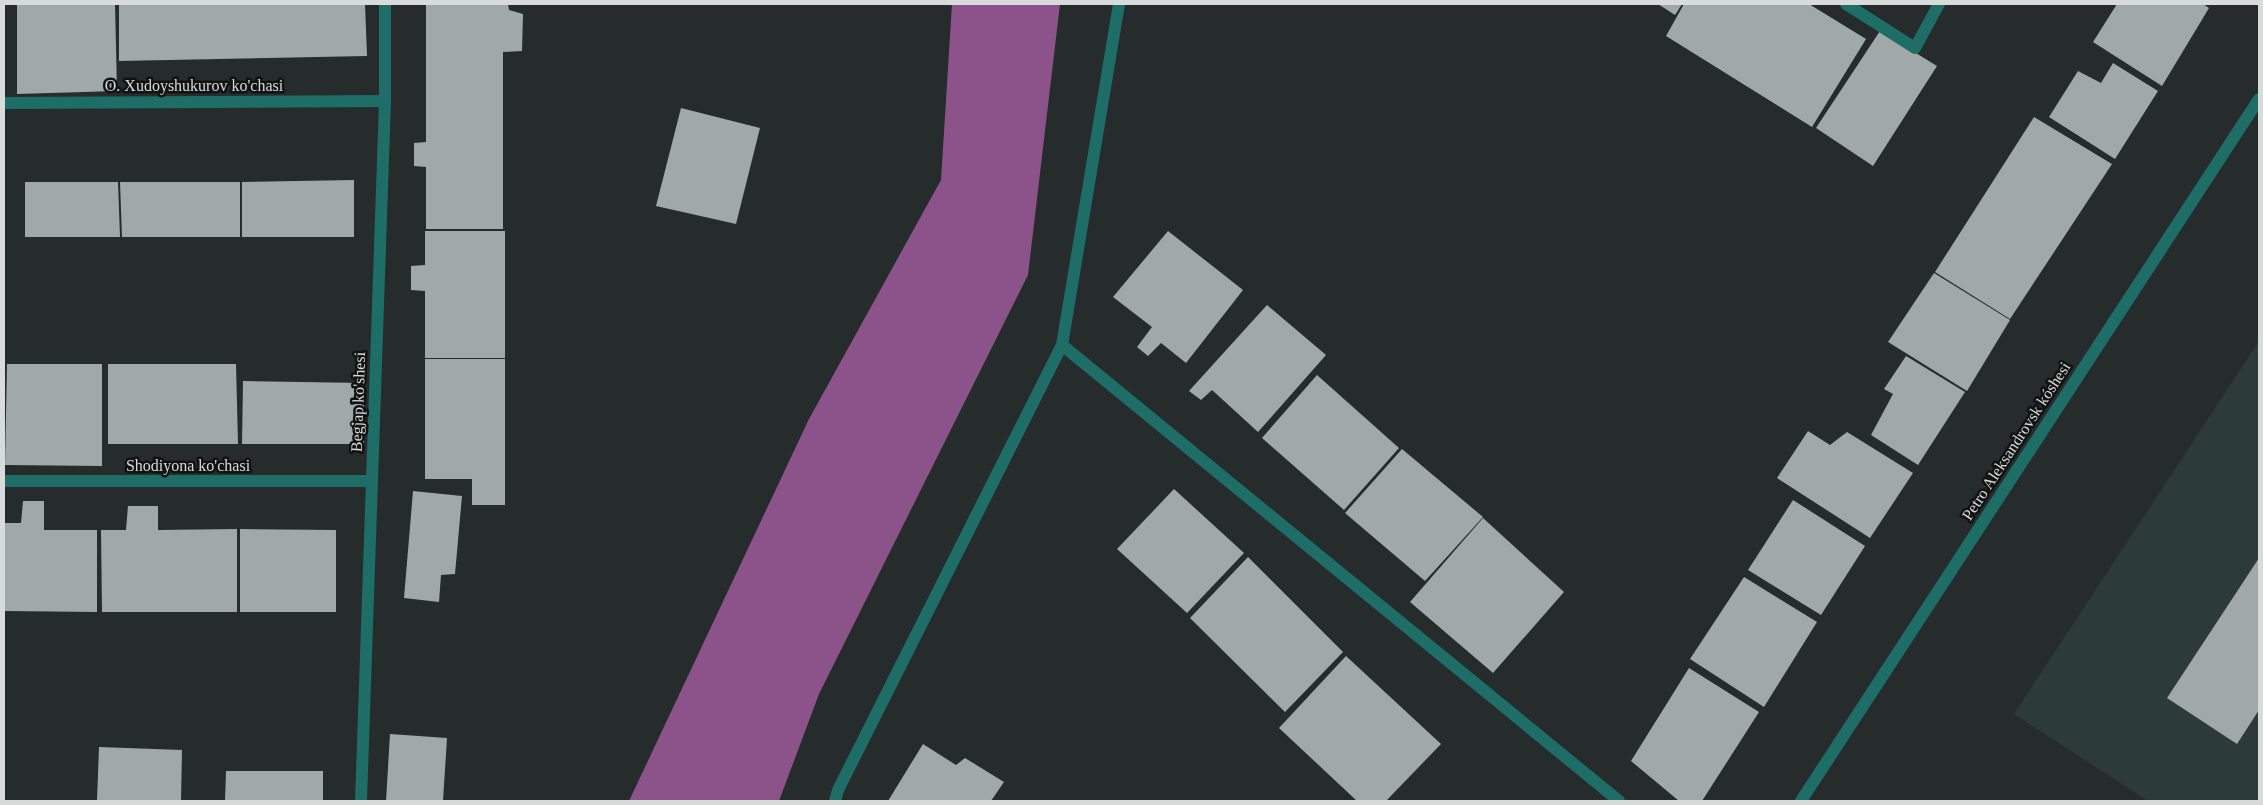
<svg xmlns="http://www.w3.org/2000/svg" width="2263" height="805" viewBox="0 0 2263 805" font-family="Georgia,serif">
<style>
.built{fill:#2c3a38}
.water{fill:#8c538a}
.building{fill:#a1a9a8}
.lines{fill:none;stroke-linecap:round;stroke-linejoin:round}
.minor{stroke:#1e6d66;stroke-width:12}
.labels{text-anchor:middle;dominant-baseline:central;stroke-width:5;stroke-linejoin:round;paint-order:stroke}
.street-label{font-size:16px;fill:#d7dbda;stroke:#111313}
</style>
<rect width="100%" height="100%" fill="#252c2b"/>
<polygon class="built" points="2259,341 2259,801 2148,801 2014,714"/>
<polygon class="water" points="952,4 1060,4 1028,275 819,694 779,801 629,801 809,419 941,180"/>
<g class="building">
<polygon points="115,4 117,91 17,94 17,5"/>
<polygon points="119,4 365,4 367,56 119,61"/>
<polygon points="426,4 508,4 509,10 523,14 522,51 503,52 503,229 426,229 426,167 414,166 414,143 426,142"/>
<polygon points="1658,4 1682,4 1675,15"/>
<polygon points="1684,4 1809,4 1866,39 1812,127 1666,36"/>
<polygon points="2117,4 2203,4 2209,8 2162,86 2093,42"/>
<polygon points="1880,31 1937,66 1873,166 1816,128"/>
<polygon points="2113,63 2158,91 2115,159 2049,117 2078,71 2101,83"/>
<polygon points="681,108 760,128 736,224 656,206"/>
<polygon points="2034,117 2112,164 2010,319 1935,272"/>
<polygon points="354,180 354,237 242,237 242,182"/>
<polygon points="25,182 118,182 120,237 25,237"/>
<polygon points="120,182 240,182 240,237 122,237"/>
<polygon points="425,231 505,231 505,358 425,358 425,291 411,290 411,266 425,265"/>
<polygon points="1168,231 1243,290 1186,363 1161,343 1148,356 1137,347 1152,327 1113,297"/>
<polygon points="1934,273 2010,320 1967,391 1888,342"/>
<polygon points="1267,305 1326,355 1258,432 1212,390 1201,400 1189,391"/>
<polygon points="1906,356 1965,392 1918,465 1871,435 1893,394 1884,389"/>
<polygon points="425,359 505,359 505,505 472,505 472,479 425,479"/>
<polygon points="7,364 102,364 102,466 5,465"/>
<polygon points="108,364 236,364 238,444 108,444"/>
<polygon points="1317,375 1399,448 1344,510 1262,438"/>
<polygon points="243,381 364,383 364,444 242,444"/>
<polygon points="1808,431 1830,445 1847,432 1913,473 1870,538 1777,478"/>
<polygon points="1402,449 1483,517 1425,581 1345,513"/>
<polygon points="1174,489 1244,553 1187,613 1117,549"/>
<polygon points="413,491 462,496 455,574 441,575 439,602 404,598"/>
<polygon points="1793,500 1865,546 1821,615 1748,570"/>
<polygon points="23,501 44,501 44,530 97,530 97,612 4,611 4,523 21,523"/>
<polygon points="128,506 158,506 158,530 237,529 237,612 102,612 101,530 126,530"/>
<polygon points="1483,518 1564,592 1493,673 1410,602"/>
<polygon points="240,529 336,530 336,612 240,612"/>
<polygon points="1248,557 1343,652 1285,712 1190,618"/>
<polygon points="2259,558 2259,710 2237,744 2167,698"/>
<polygon points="1744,577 1817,622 1764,707 1690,659"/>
<polygon points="1346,656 1441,744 1386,801 1357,801 1279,728"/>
<polygon points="1689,668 1759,712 1702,801 1679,801 1631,761"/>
<polygon points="390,734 447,738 443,801 386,801"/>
<polygon points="923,744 956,765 965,758 1004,782 991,801 888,801"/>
<polygon points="99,747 182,750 181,801 97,801"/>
<polygon points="226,771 323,771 323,801 225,801"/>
</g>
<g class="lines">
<g class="minor">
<polyline points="1846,4 1915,48 1939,4"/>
<polyline points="4,103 385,101"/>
<polyline points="1062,345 1619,801"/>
<polyline points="4,481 372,481"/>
<polyline points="361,801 385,101 385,4"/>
<polyline points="835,801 838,790 1062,345 1119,4"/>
<polyline points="1801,801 2259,99"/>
</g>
</g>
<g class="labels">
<g class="street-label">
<text x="194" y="85">O. Xudoyshukurov ko'chasi</text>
<text transform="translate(358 402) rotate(-88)">Begjap ko'shesi</text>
<text transform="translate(2016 441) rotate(-57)">Petro Aleksandrovsk kóshesi</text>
<text x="188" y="465">Shodiyona ko'chasi</text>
</g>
</g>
<rect width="2263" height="805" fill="none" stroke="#d7dbda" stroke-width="10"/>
</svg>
